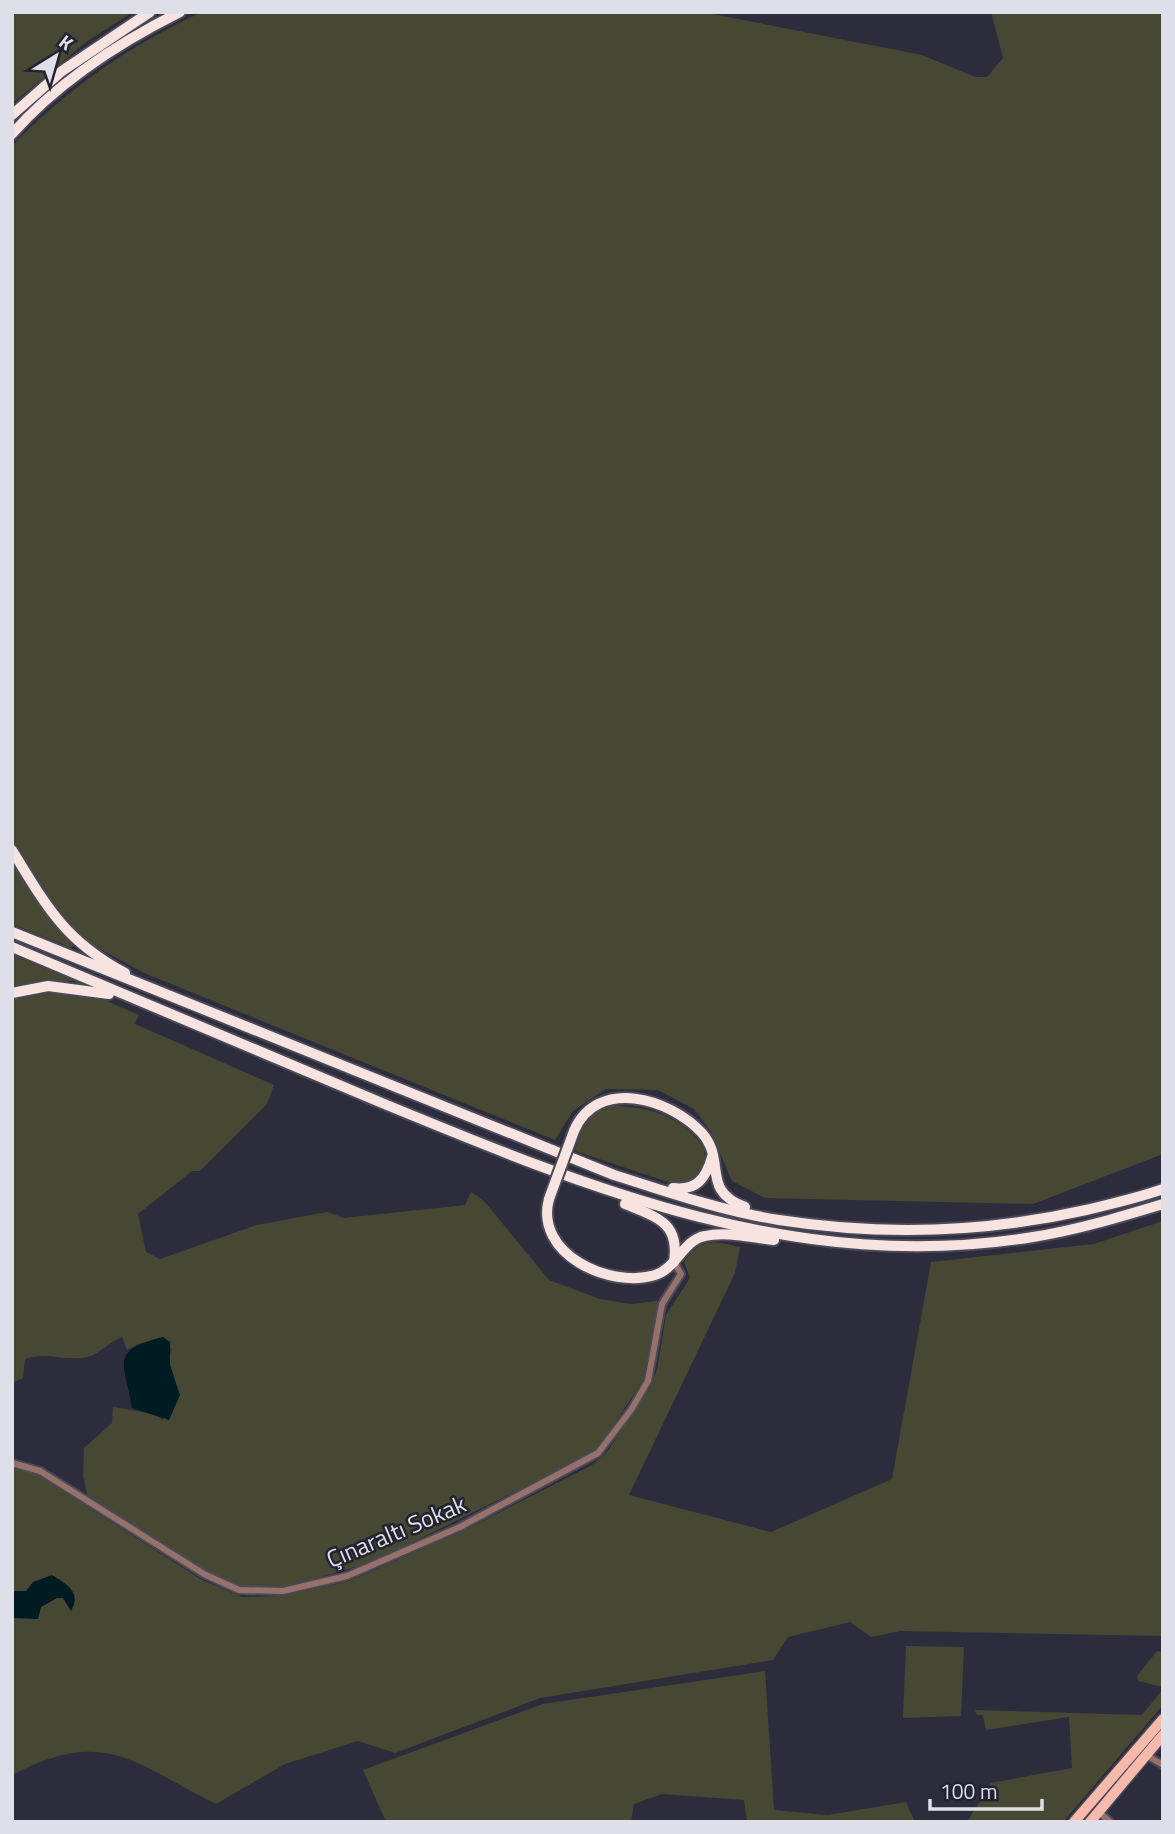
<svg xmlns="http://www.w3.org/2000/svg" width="1175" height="1834" viewBox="0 0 1175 1834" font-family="'Titillium Web',sans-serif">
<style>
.green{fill:#464833}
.water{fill:#001b22}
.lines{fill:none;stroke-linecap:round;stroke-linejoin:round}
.street-casing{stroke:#494958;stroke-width:10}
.primary-casing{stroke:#494958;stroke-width:13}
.highway-casing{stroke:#494958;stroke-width:14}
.street{stroke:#96716a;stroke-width:6}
.primary{stroke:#f6b9ac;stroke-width:10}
.highway{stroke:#f7e4e0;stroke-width:10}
.highway-bridge-casing{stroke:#494958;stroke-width:14;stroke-linecap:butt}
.highway-bridge{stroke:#f7e4e0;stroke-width:10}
.labels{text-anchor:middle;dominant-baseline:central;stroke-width:5;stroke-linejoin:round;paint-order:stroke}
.street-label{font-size:24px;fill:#dfdfe9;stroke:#232231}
</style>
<rect width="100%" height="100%" fill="#2d2c3c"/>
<g class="green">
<polygon points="12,12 133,12 86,42 12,104"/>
<path d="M202 12H702L922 55 975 77H987L1003 58 991 12H1163V1154L1033 1204 765 1198 732 1181 711 1132 694 1109 658 1090 606 1089 573 1111 555 1140 144 973 83 940 51 906 12 841V146C67 89 130 45 202 12Z"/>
<polygon points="12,857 53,922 75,944 71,948 12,924"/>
<polygon points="12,955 75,981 45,981 12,989"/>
<path d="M44 990 95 996 139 1015 135 1024 274 1085 267 1104 200 1171H192L138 1214 146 1252 160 1259 257 1225 327 1212 344 1218 465 1205 471 1192 484 1201 549 1280 600 1299 631 1304 658 1301 643 1380 601 1444 586 1457 372 1562 280 1589 244 1588 202 1569 88 1498 83 1476 84 1448 112 1423 113 1407 154 1414 163 1420 169 1356 172 1350 164 1337 138 1344 127 1350 122 1337C110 1341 99 1355 87 1357 64 1362 49 1351 25 1359L23 1378 12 1383V998Z"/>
<path d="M610 1106C647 1106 682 1115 704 1148 707 1168 699 1183 677 1185L575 1151C582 1129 585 1113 610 1106Z"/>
<path d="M1163 1221V1636L900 1631 871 1637 850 1622 788 1637 773 1660 540 1698 395 1753 358 1741 285 1764 216 1804C132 1762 105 1727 12 1775V1468L36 1474 202 1580 242 1597 280 1596 349 1581 463 1531 592 1465 607 1452 650 1388 657 1370 666 1315 690 1278 684 1262C700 1237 714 1241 740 1247L735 1273 629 1495 771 1532 892 1479 931 1262 1094 1244Z"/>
<polygon points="906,1646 964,1647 961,1716 903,1718"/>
<polygon points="1157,1651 1163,1652 1163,1687 1138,1681 1137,1676"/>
<polygon points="765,1671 774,1810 828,1815 906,1802 915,1822 747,1822 744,1800 662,1794 634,1804 631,1822 386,1822 363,1770 543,1704"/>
<polygon points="1163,1689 1163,1705 1063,1822 967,1822 991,1783 1072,1768 1069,1717 986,1730 983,1715 977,1715 975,1710 1142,1715"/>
</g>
<g class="water">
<path d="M163 1337 170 1342V1365L180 1395 169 1420 132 1408C125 1362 108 1351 163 1337Z"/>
<path d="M52 1575C67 1584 82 1593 71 1611L63 1598H57L41 1607 38 1619 12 1618V1591H26L33 1582Z"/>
</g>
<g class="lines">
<g class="street-casing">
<g id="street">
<polyline points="12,1463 40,1471 204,1574 239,1590 283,1591 347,1576 460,1527 598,1453 631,1410 648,1381 662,1304 681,1274 674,1262"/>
<polyline points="1146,1755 1163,1765"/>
<polyline points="1099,1812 1110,1822"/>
</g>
</g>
<g class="primary-casing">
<g id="primary">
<polyline points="1074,1822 1163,1719"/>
<polyline points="1090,1822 1163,1735"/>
</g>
</g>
<g class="highway-casing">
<g id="highway">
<polyline points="12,115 62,71 150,12"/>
<path d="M12 134C57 83 120 42 180 12"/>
<path d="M12 850C46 906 65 941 125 973"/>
<path d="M12 932 614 1175C668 1192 722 1211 779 1220 882 1236 984 1233 1086 1210 1111 1204 1138 1198 1163 1189"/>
<path d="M12 947C136 999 259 1051 382 1103 593 1190 800 1275 1033 1237 1077 1230 1120 1217 1163 1204"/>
<polyline points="12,993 48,986 109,994"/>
<path d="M574 1131C597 1077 670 1098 702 1133 727 1162 700 1190 745 1207"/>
<path d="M673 1188C697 1191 706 1178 712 1157"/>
<path d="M549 1199C534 1254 610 1289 655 1275 677 1268 683 1240 705 1236 726 1231 753 1238 774 1240"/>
<path d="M625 1204C656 1217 680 1222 674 1262"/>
</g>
</g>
<use href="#street" class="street"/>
<use href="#primary" class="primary"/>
<use href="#highway" class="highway"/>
<g class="highway-bridge-casing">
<polyline id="highway-bridge" points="549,1199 574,1131"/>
</g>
<use href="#highway-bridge" class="highway-bridge"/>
</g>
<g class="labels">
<g class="street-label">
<text transform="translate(396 1531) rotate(-23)">Çınaraltı Sokak</text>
</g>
</g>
<rect width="1175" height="1834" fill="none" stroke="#dfdfe9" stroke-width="28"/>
<g transform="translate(56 56) rotate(37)" stroke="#232231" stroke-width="5" paint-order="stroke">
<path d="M0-5L12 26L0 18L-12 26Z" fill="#dfdfe9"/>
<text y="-10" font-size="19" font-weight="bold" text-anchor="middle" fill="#dfdfe9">K</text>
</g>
<path d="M930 1799v10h112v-10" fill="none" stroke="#dfdfe9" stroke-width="3.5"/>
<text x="940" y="1799" font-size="21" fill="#dfdfe9" stroke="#232231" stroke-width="5" paint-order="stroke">100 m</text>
</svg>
